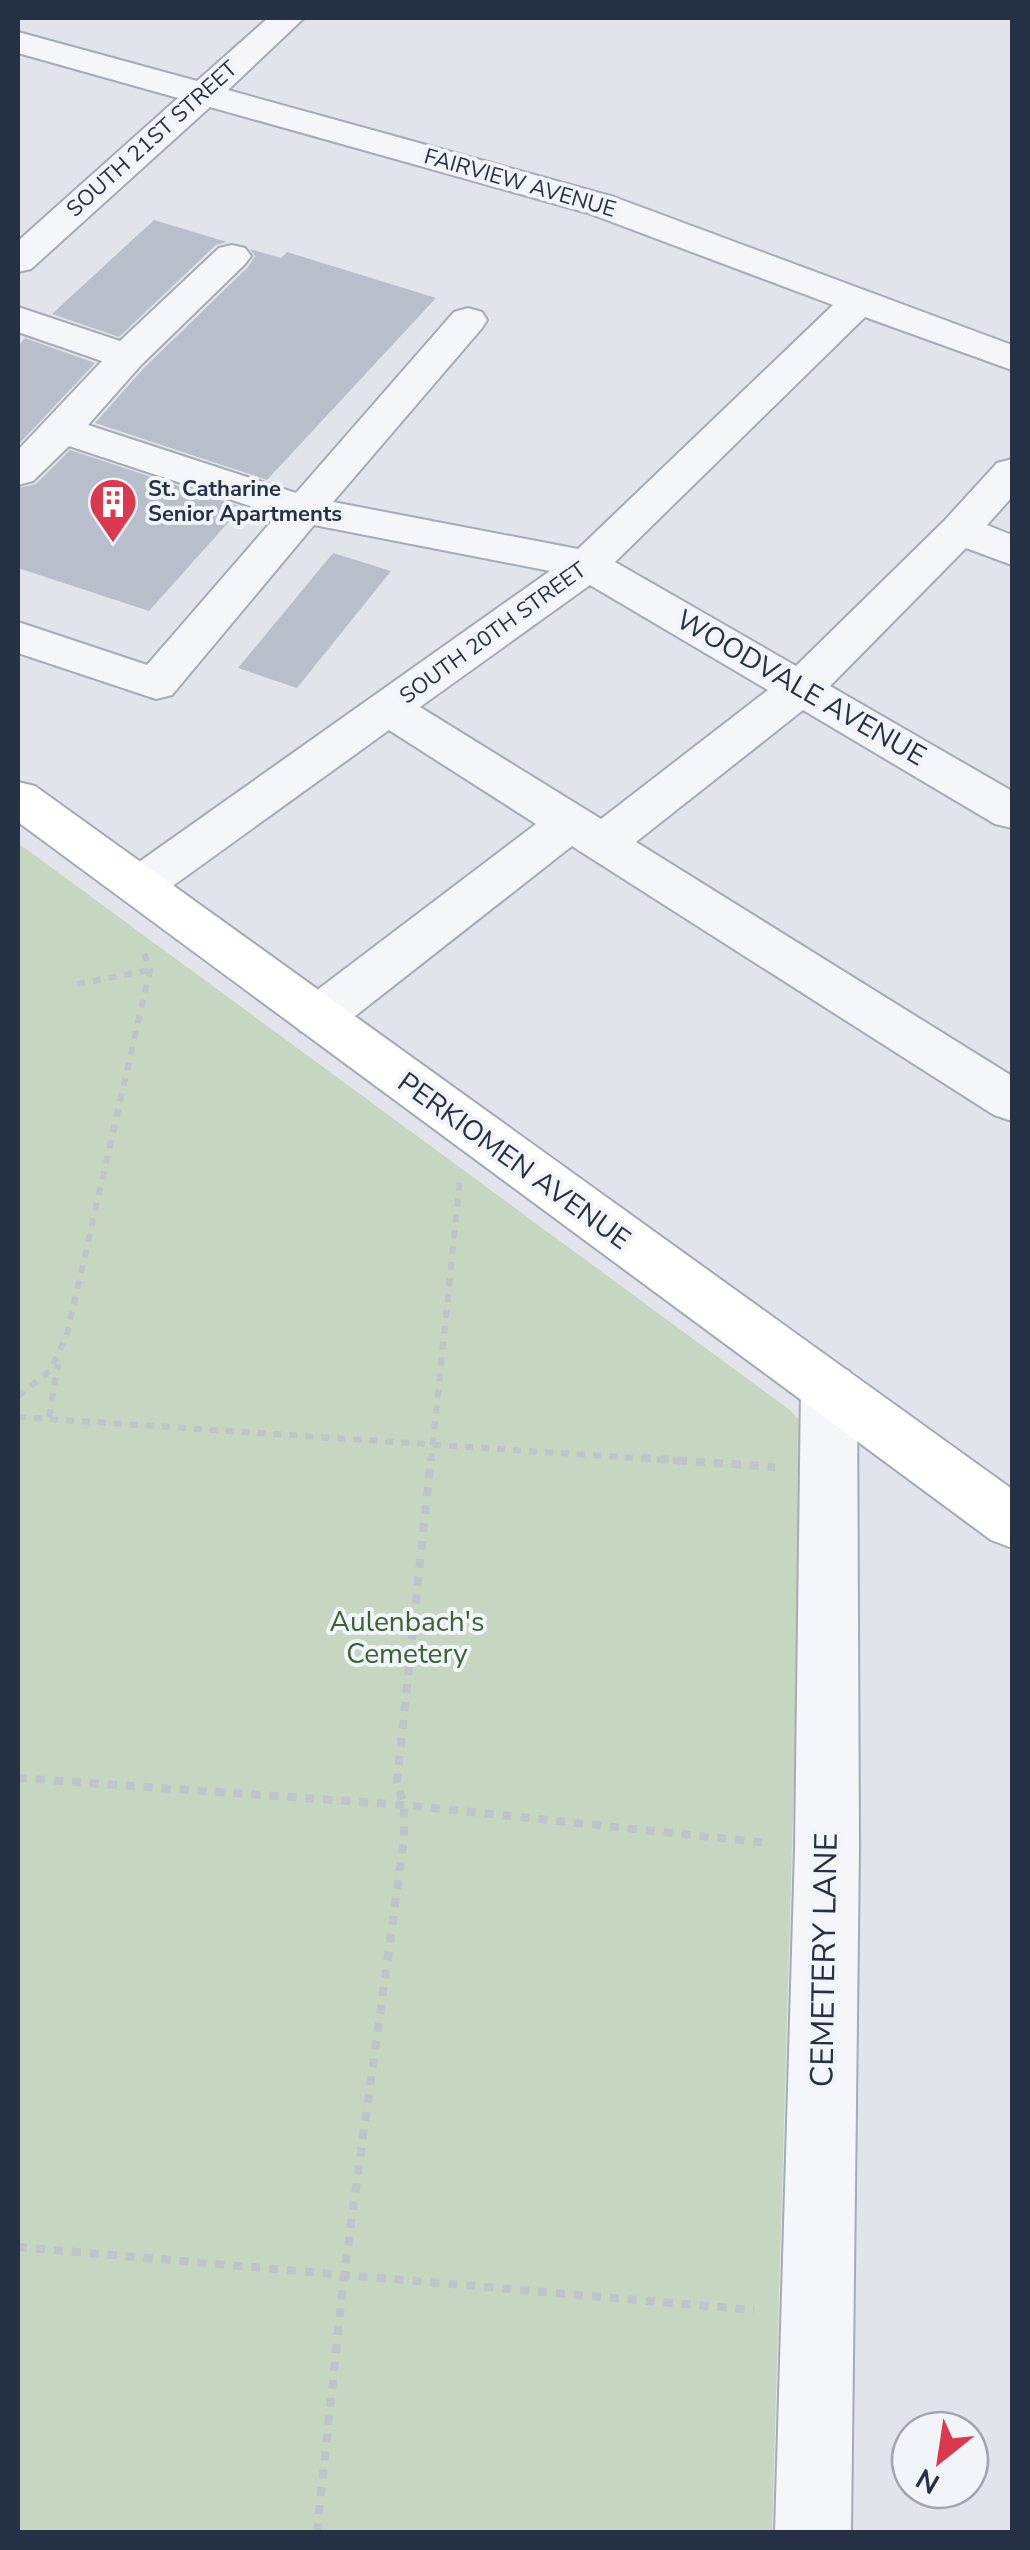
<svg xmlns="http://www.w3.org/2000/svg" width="1030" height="2550" viewBox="0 0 1030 2550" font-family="'Nunito Sans',sans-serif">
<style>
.green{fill:#c6d6c1}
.building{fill:#b8beca}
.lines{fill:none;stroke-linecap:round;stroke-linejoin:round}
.minor-casing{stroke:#a5abb6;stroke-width:4}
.major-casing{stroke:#9fa9b8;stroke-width:4}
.path-far1{stroke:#bfc3ca;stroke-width:6;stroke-dasharray:8 8;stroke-linecap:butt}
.path{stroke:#bfc3ca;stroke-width:8;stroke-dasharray:9 9;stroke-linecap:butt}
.minor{fill:#f4f6f9;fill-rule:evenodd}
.major{fill:#fff;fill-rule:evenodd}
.labels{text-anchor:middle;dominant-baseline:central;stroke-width:8;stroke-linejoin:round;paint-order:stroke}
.far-street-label{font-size:22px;fill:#273145;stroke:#f1f4f8}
.far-poi-label{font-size:22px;font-weight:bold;fill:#273145;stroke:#f1f4f8;text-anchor:start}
.street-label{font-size:28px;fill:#273145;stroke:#f1f4f8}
.park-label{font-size:28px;fill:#3b6233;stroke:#f1f4f8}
.near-street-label{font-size:32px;fill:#273145;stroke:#f1f4f8}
</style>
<rect width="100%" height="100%" fill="#e1e5eb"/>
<polygon class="green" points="18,843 790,1410 799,1420 804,1438 772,2532 18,2532"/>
<g class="building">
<polygon points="154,220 227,242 216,245 119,337 52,314"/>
<polygon points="250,249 281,258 287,252 436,298 267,480 95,423 144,368 248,267 255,256"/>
<polygon points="25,338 95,363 18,445 18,346"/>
<polygon points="70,450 242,507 149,611 18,568 18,488 36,484"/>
<polygon points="333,553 391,571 297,688 238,668"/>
</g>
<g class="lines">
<g class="minor-casing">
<g id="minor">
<path d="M268 18H304L228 90 614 197 1012 345V370L865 317 615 562 796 666 945 520 997 463 1012 459V497L987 525 1012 535V565L966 548 830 686 1012 791V828L995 824 803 710 636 842 1012 1076V1121L994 1115 572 846 336 1031 318 1036 300 1031 293 1017 300 1003 536 824 389 730 156 898 139 903 122 898 115 886 122 874 550 571 314 525 172 695 156 699 18 653V622L147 665 277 515 69 446 33 481 18 485V450L102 361 18 332V307L120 341 219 248 232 245 245 248 251 256 245 264 141 365 88 425 296 493 454 312 468 308 482 312 487 320 482 328 333 502 578 549 833 305 588 213 210 107 31 269 18 272V241L178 98 18 53V32L197 81ZM590 585 768 690 601 819 420 707Z"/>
<polygon points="829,1364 849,1371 857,1388 859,1849 851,2532 775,2532 795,1849 801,1388 809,1371"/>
</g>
</g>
<g class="major-casing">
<polygon id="major" points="18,782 35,786 1012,1489 1012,1548 991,1540 18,822"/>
</g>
<g class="path-far1">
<polyline points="77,984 150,970"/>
<polyline points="18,1396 50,1371 67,1334 150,970 143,950"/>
<polyline points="18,1417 680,1461"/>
<polyline points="49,1417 58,1364"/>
<polyline points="431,1461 460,1179"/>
</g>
<g class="path">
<polyline points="642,1458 775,1467"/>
<polyline points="18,1778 404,1805 768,1843"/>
<polyline points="18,2247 754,2310"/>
<polyline points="317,2532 344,2275 404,1840 404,1805 397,1782 431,1458"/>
</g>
<use href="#minor" class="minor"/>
<use href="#major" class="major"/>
</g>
<defs>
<g id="building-pin" transform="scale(2.5)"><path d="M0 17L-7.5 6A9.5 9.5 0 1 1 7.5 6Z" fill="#dd394e" stroke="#f1f4f8"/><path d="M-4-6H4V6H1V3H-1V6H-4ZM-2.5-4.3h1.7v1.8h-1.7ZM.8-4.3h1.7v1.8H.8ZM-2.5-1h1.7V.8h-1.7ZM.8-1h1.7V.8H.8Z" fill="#fff"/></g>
</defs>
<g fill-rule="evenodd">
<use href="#building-pin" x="113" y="502"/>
</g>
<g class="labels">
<g class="far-street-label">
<text transform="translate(152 139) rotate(-42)">SOUTH 21ST STREET</text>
<text transform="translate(520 183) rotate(16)">FAIRVIEW AVENUE</text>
<text transform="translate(493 633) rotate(-36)">SOUTH 20TH STREET</text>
</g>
<g class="far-poi-label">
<text x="148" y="489">St. Catharine<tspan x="148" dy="25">Senior Apartments</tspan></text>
</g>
<g class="street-label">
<text transform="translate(801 688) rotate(30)">WOODVALE AVENUE</text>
<text transform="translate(514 1161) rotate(36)">PERKIOMEN AVENUE</text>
</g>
<g class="park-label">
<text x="407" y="1622">Aulenbach's<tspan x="407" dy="32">Cemetery</tspan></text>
</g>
<g class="near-street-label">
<text transform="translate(824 1960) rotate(-89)">CEMETERY LANE</text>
</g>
</g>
<rect width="1030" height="2550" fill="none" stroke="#273145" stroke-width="40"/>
<g transform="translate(940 2460) rotate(210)"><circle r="48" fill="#f1f4f8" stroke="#a0a6b0" stroke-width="2.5"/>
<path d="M0-8L18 38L0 25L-18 38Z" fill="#dd394e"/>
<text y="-15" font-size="28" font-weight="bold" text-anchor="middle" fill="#273145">N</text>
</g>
</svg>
